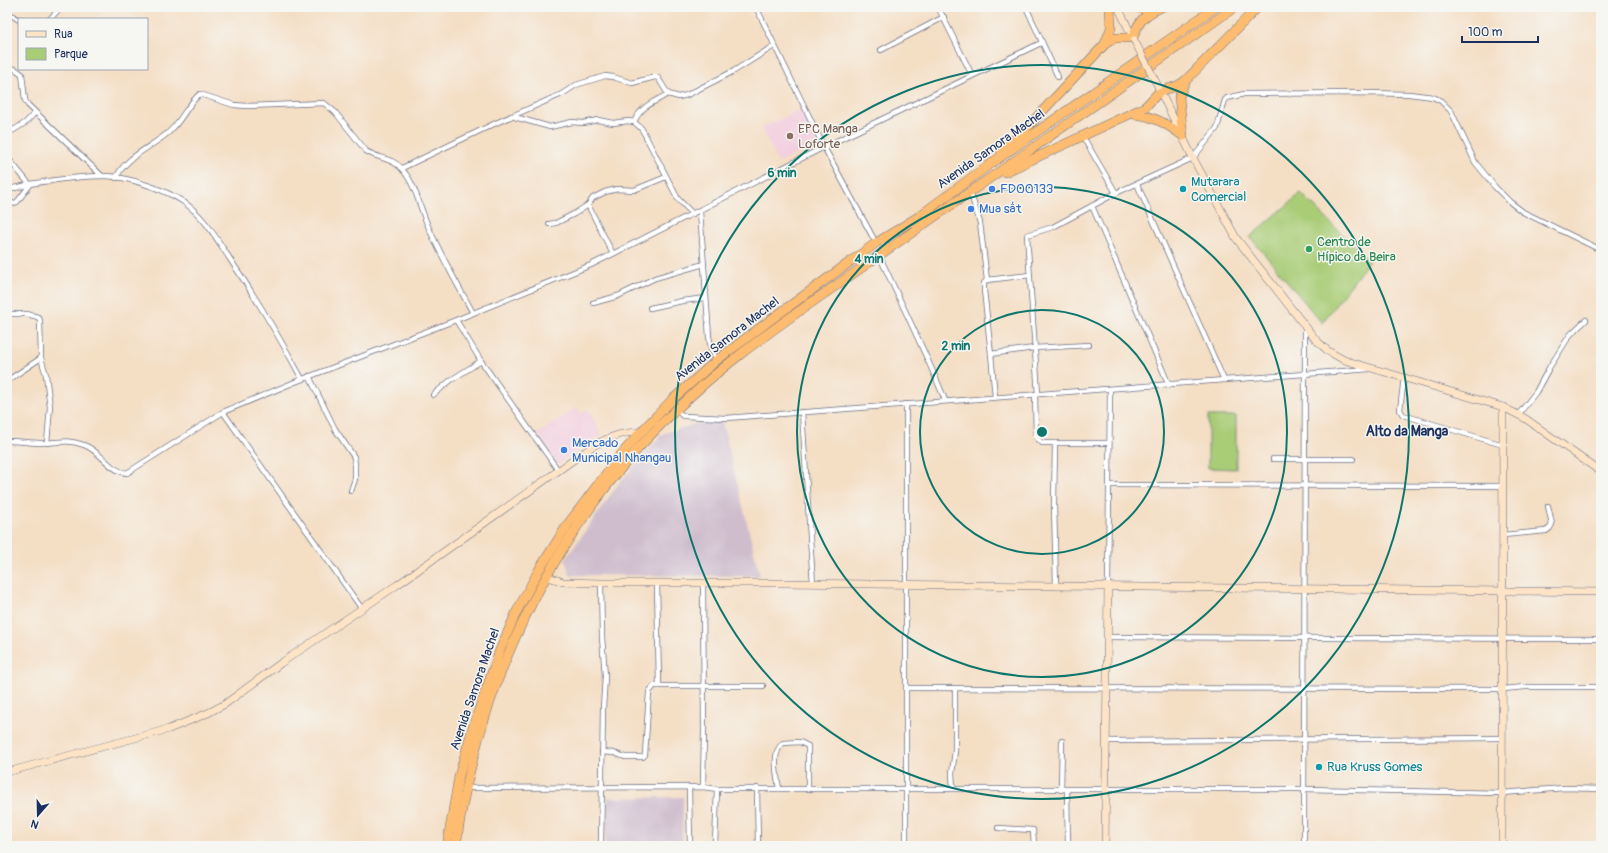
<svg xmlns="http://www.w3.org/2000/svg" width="1608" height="853" viewBox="0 0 1608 853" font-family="Pangolin,sans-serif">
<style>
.built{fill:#f3cfdf}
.industrial{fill:#cfbdce}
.green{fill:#a9cc76;stroke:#627e6a}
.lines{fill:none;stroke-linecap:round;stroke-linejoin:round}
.street-casing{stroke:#676c82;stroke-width:6}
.secondary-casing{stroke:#676c82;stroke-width:8}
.highway-casing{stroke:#676c82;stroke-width:10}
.street{stroke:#fff;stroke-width:4.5}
.secondary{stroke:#fee4c6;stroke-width:7}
.highway{stroke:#fdbc70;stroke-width:9}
.secondary-bridge-casing{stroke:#676c82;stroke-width:8;stroke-linecap:butt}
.secondary-bridge{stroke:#fee4c6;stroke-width:7}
.ring{fill:none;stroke:#0f766e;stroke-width:2}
.education-dot{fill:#8d6e63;stroke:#f6f6f2;stroke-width:1.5}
.shop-dot{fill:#3f7fe0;stroke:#f6f6f2;stroke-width:1.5}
.culture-dot{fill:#0f9aa8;stroke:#f6f6f2;stroke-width:1.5}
.leisure-dot{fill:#2e9e5b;stroke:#f6f6f2;stroke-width:1.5}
.labels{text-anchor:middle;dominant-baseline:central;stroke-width:3;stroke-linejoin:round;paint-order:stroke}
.education-label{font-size:13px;fill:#785e54;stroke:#f6f6f2;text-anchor:start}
.street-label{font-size:13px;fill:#1b2f5e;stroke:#f6f6f2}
.culture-label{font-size:13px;fill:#0d838f;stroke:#f6f6f2;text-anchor:start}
.shop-label{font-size:13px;fill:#366cbe;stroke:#f6f6f2;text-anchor:start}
.leisure-label{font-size:13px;fill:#27864d;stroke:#f6f6f2;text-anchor:start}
.neighbourhood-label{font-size:14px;font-weight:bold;fill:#1b2f5e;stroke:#f6f6f2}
.centre{fill:#0f766e;stroke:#f6f6f2;stroke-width:2}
.ring-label{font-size:12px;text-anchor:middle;font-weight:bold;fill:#0f766e;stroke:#f6f6f2;stroke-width:3;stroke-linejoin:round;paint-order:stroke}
</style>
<rect width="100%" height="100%" fill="#f6f6f2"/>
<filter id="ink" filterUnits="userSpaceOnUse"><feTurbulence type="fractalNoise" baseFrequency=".025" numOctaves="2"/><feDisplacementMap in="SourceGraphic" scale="8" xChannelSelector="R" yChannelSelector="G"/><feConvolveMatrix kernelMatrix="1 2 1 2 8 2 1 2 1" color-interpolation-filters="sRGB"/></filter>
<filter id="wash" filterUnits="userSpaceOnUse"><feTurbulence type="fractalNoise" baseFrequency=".012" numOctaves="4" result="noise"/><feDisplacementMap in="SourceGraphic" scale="16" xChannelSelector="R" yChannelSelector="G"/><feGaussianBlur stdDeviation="0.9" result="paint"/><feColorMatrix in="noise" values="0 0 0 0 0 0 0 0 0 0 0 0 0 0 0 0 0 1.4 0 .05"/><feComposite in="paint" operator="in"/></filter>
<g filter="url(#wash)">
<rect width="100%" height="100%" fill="#f4dec4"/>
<g class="built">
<polygon points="802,109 819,144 778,163 762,128"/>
<polygon points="577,408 581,413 588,409 602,436 557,465 537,434"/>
</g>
<g class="industrial">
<polygon points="722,421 760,576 570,575 565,560 619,483 662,434 695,424"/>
<polygon points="683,797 682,846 605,846 608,798"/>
</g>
<g class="green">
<polygon points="1301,193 1369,261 1322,323 1250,237"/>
<polygon points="1208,416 1236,416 1236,469 1208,468"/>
</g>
</g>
<g filter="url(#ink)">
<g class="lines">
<g class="street-casing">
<g id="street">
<polyline points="756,7 824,147 876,243"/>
<polyline points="938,7 972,75"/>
<polyline points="1026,7 1058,77"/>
<polyline points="7,12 19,20"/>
<polyline points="50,19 61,7"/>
<polyline points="881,50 944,17"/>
<polyline points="7,68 15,69 22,74 25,100 28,105 102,176"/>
<polyline points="511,116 550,127 572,122 583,123 598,120 613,123 628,121 634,122 641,128 644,133 678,199 693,214"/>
<path d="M634 122C642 105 653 103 668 94"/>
<polyline points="7,134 25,123 35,113"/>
<polyline points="1083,137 1116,193"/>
<polyline points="7,157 30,185"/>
<polyline points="402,168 496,123 562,94 576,85 605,76 613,77 632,83 655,77 658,78 668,94 679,97 687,95 734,71 774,46"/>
<path d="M116 178C126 156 152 147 169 132 181 122 189 102 200 94L234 105 247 106 324 103 335 112 366 151C376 158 393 158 401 168 416 184 419 206 428 226 441 256 457 284 473 313"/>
<polyline points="1137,184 1224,380"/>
<path d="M7 187C15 190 22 186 30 184 54 180 79 176 103 176 127 176 172 191 190 207 207 221 218 241 230 259 256 298 280 338 302 379"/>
<polyline points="970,191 980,223 987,280 1030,275"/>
<polyline points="588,205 613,254"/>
<polyline points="7,206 17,202 30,185"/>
<polyline points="1092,206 1169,385"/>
<polyline points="700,211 709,336 711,349 717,360"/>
<polyline points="549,224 556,223 574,214 588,205 593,198 605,192 617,189 634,190 666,177"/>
<path d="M879 255C901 303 925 351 945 400"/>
<polyline points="987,280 984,283 984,290 991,354"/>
<polyline points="593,303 618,296 655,278 704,264"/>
<polyline points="650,308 682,301 706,298"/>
<polyline points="7,314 27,314 38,317 40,320 41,358 46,375 50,407 47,443"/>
<polyline points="456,320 481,361 558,470"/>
<polyline points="309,376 335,429 354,457 355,465 355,479 351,491"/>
<polyline points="1404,377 1400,410 1403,415 1503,445"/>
<polyline points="7,381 41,358"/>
<polyline points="1035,394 1036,437 1042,443 1109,443"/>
<polyline points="1038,394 1027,235 1053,227 1116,193 1193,158 1217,128 1225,100 1227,98 1244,94 1368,93 1409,94 1433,97 1441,101 1451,111 1475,162 1495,187 1510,202 1523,212 1601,250"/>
<polyline points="433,395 451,380 481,361"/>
<polyline points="995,397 991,354 1034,348 1089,345"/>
<polyline points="676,410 683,416 726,418 1370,369"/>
<polyline points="223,412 362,609"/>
<polyline points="802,412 813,584"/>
<polyline points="1518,415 1536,392 1549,368 1570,335 1586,320"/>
<path d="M7 441C19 441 32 443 44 443 60 442 68 439 84 445 101 451 109 471 127 473L223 412 295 382 456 320 591 265 824 147 1041 43"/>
<polyline points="1055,443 1054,504 1056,586"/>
<polyline points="1273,459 1353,459"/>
<polyline points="1109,485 1503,486"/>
<polyline points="1503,535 1546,531 1550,528 1552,524 1548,506"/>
<polyline points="657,583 659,686"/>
<polyline points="1108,587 1110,389"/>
<polyline points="1107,637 1601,639"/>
<polyline points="906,688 1503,689 1525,687 1601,687"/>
<polyline points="1106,741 1502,738"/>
<polyline points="602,752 614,753 625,757 643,757 645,755 649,692 654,686 763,686"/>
<polyline points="689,787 690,846"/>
<polyline points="703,787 704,731 703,583"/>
<polyline points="465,788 703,787 717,789 1304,789 1502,793 1564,788 1601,789"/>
<polyline points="757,788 758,846"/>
<polyline points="953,788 952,773 955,751 955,688"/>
<path d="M779 789C777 775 771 753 783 743L800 742 808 746V789"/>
<polyline points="1061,790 1062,741"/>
<polyline points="1067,790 1068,846"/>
<polyline points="998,828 1033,830 1034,846"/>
<polyline points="601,846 603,708 605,676 602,637 601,583"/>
<polyline points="715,846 717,789"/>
<polyline points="906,846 906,404"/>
<polyline points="1304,846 1305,328"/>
</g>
</g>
<g class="secondary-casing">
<g id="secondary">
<polyline points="1118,7 1134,40"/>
<polyline points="1158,87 1193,158 1236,238 1316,340 1328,351 1344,360 1503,407 1526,419 1601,472"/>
<polyline points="546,576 563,582 601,583 782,583 1601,592"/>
<path d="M7 772 169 729 208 713 225 704 281 663 397 585 593 446C607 438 624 430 640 433"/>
<polyline points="1105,846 1108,587"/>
<polyline points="1502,846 1503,407"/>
</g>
</g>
<g class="highway-casing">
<g id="highway">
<polyline points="1137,7 1143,9 1156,9"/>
<polyline points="1105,44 1111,28 1110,7"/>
<path d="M1134 114C1154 116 1167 124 1183 136"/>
<polyline points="1183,136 1179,97 1185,81"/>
<path d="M1001 151 1024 131 1105 44 1115 38H1133C1138 20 1146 14 1162 7"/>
<polyline points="1005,172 1145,107 1160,91 1177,86 1185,81 1258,7"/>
<polyline points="447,846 459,776 473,727 500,650 517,611 539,570 568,524 618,458 640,433 673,399 717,360 769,321 876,243 918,217 989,165 1216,7"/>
<path d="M456 846C479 674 562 511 692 395 722 367 755 343 788 319L1235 7"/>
</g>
</g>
<use href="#street" class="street"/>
<use href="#secondary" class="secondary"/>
<use href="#highway" class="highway"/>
<g class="secondary-bridge-casing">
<polyline id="secondary-bridge" points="1134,40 1158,86"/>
</g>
<use href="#secondary-bridge" class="secondary-bridge"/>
</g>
</g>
<g class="ring">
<circle cx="1042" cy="432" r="122"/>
<circle cx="1042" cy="432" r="245"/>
<circle cx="1042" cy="432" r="367"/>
</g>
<circle class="education-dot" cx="790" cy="136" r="4"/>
<g class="shop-dot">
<circle cx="992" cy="189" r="4"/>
<circle cx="971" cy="209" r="4"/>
<circle cx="564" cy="450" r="4"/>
</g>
<g class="culture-dot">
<circle cx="1183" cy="189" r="4"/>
<circle cx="1319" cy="767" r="4"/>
</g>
<circle class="leisure-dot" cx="1309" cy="249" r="4"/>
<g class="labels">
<g class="education-label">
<text x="798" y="129">EPC Manga<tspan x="798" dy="15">Loforte</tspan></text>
</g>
<g class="street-label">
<text transform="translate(991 149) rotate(-35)">Avenida Samora Machel</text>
<text transform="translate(727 339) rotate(-38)">Avenida Samora Machel</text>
<text transform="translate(475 689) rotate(-71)">Avenida Samora Machel</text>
</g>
<g class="culture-label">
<text x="1191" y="182">Mutarara<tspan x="1191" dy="15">Comercial</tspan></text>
<text x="1327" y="767">Rua Kruss Gomes</text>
</g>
<g class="shop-label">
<text x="1000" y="189">FD00133</text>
<text x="979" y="209">Mua sắt</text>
<text x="572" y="443">Mercado<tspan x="572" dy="15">Municipal Nhangau</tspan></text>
</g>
<g class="leisure-label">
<text x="1317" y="242">Centro de<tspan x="1317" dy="15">Hípico da Beira</tspan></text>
</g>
<g class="neighbourhood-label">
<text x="1407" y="431">Alto da Manga</text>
</g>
</g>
<circle cx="1042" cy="432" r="6" class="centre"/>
<g class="ring-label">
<text x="782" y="177">6 min</text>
<text x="869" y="263">4 min</text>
<text x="956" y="350">2 min</text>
</g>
<rect width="1608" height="853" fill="none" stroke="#f6f6f2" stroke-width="24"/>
<rect x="18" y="18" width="130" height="52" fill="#f6f6f2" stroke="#9ea6b7"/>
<rect x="26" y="31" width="20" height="6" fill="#fee4c6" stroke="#9ea6b7"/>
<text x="54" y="38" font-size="12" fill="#1b2f5e">Rua</text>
<rect x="26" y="48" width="20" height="12" fill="#a9cc76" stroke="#9ea6b7"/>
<text x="54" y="58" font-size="12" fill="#1b2f5e">Parque</text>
<g transform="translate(38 815) rotate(200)" stroke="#f6f6f2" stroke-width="3" paint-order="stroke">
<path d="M0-3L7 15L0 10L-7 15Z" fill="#1b2f5e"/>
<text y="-6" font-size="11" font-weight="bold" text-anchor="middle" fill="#1b2f5e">N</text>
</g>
<path d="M1462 36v6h76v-6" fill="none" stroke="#1b2f5e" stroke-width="2"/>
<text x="1468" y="36" font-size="12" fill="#1b2f5e" stroke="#f6f6f2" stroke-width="3" paint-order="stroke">100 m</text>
</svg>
